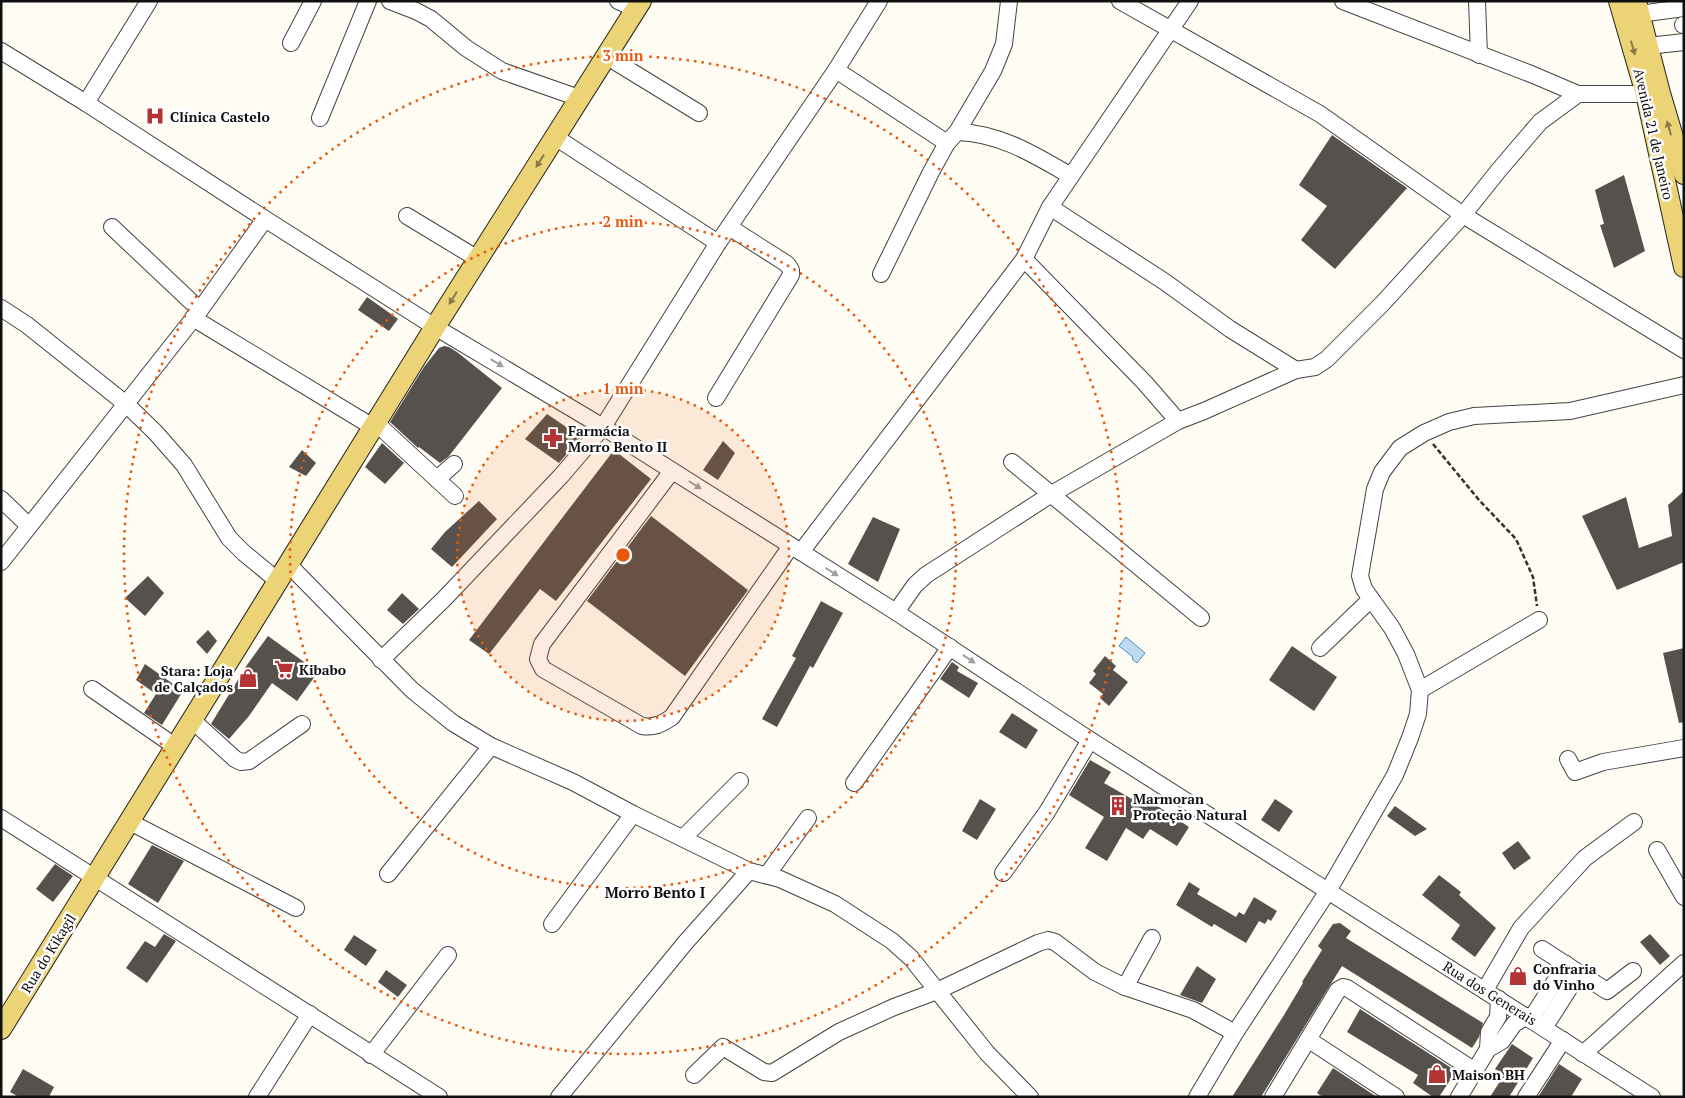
<svg xmlns="http://www.w3.org/2000/svg" width="1685" height="1098" viewBox="0 0 1685 1098" font-family="'PT Serif',serif">
<style>
.water{fill:#bcdbf1;stroke:#4a8dc1}
.building{fill:#57514d}
.lines{fill:none;stroke-linecap:round;stroke-linejoin:round}
.minor-casing{stroke:#434343;stroke-width:18}
.major-casing{stroke:#212121;stroke-width:22}
.path{stroke:#323232;stroke-width:2.5;stroke-dasharray:5 2.5;stroke-linecap:butt}
.minor{stroke:#fff;stroke-width:16}
.major{stroke:#ecd375;stroke-width:20}
.oneway{fill:#897b48}
.oneway2{fill:#9f9f9f}
.ring{fill:none;stroke:#e8590c;stroke-width:2.5;stroke-dasharray:2.5 5}
.labels{text-anchor:middle;dominant-baseline:central;stroke-width:5;stroke-linejoin:round;paint-order:stroke}
.poi-label{font-size:14px;font-weight:bold;fill:#101010;stroke:#fff;text-anchor:start}
.street-label{font-size:14px;fill:#101010;stroke:#fff}
.neighbourhood-label{font-size:15px;font-weight:bold;fill:#101010;stroke:#fff}
.centre{fill:#e8590c;stroke:#fff;stroke-width:2.5}
.ring-label{font-size:15px;text-anchor:middle;font-weight:bold;fill:#e8590c;stroke:#fff;stroke-width:5;stroke-linejoin:round;paint-order:stroke}
</style>
<rect width="100%" height="100%" fill="#fefcf3"/>
<polygon class="water" points="1126,637 1145,653 1137,663 1133,660 1132,656 1119,646"/>
<g class="building">
<polygon points="1332,135 1407,188 1335,269 1301,240 1327,206 1299,185"/>
<polygon points="1624,175 1645,251 1614,268 1600,225 1604,224 1595,190"/>
<polygon points="367,297 398,319 389,331 358,310"/>
<polygon points="444,346 449,347 457,352 502,388 449,456 440,463 419,447 418,448 390,422 424,367 439,348"/>
<polygon points="547,414 581,437 559,463 525,439"/>
<polygon points="723,441 735,453 718,480 703,470"/>
<polygon points="382,443 404,463 385,484 365,467"/>
<polygon points="302,450 316,463 306,476 289,467"/>
<polygon points="614,450 651,479 556,601 540,589 489,654 469,640"/>
<polygon points="1684,491 1684,562 1617,590 1582,516 1626,497 1639,548 1672,536 1668,505"/>
<polygon points="479,501 497,519 452,567 431,549 445,532"/>
<polygon points="651,516 748,590 685,676 587,601"/>
<polygon points="873,517 900,529 878,582 848,564"/>
<polygon points="148,576 164,593 145,616 125,598"/>
<polygon points="402,593 419,609 403,624 387,610"/>
<polygon points="821,601 843,613 813,668 810,666 777,727 762,719 796,658 792,656"/>
<polygon points="208,630 217,641 207,654 196,642"/>
<polygon points="268,636 318,672 297,701 272,683 249,716 229,739 211,724 247,665"/>
<polygon points="1292,646 1337,677 1314,711 1269,680"/>
<polygon points="1684,648 1684,722 1679,723 1663,653"/>
<polygon points="1105,656 1116,666 1113,670 1128,682 1109,706 1100,698 1103,694 1089,683 1096,674 1093,671"/>
<polygon points="952,662 959,667 957,671 978,683 969,698 940,679"/>
<polygon points="145,664 183,691 162,725 144,713 156,694 136,680"/>
<polygon points="1012,713 1038,730 1026,749 999,732"/>
<polygon points="1090,760 1111,772 1104,783 1146,807 1150,801 1189,827 1177,846 1150,829 1143,839 1126,828 1107,861 1085,848 1104,817 1069,795"/>
<polygon points="980,799 996,809 977,840 962,831"/>
<polygon points="1275,799 1293,811 1279,832 1261,820"/>
<polygon points="1395,806 1427,829 1415,836 1387,816"/>
<polygon points="1518,841 1531,858 1514,870 1502,853"/>
<polygon points="152,845 184,861 158,903 128,884"/>
<polygon points="55,864 73,876 53,902 36,889"/>
<polygon points="1439,875 1461,892 1459,895 1496,928 1475,957 1451,939 1460,925 1422,895"/>
<polygon points="1189,882 1200,889 1197,894 1236,917 1239,912 1244,915 1254,897 1277,911 1271,921 1268,919 1265,924 1259,921 1246,943 1214,924 1212,927 1176,905"/>
<polygon points="1340,923 1351,931 1346,938 1483,1023 1479,1037 1472,1048 1342,966 1261,1097 1232,1097 1284,1015 1303,983 1302,982 1322,950 1318,946 1333,924"/>
<polygon points="164,934 176,941 147,983 126,968 145,941 155,947"/>
<polygon points="1650,934 1670,956 1660,965 1640,942"/>
<polygon points="354,935 377,950 366,966 344,950"/>
<polygon points="1197,966 1216,979 1202,1003 1180,995"/>
<polygon points="386,970 407,985 398,997 378,982"/>
<polygon points="1360,1009 1456,1071 1439,1097 1433,1097 1413,1083 1418,1075 1347,1032"/>
<polygon points="1512,1044 1533,1058 1509,1097 1490,1097 1504,1075 1495,1069"/>
<polygon points="1559,1064 1582,1079 1571,1097 1538,1097"/>
<polygon points="1333,1068 1377,1097 1323,1097 1317,1093"/>
<polygon points="23,1069 54,1087 49,1097 19,1097 10,1092"/>
</g>
<g class="lines">
<g class="minor-casing">
<g id="minor">
<polyline points="390,1 416,11 431,19 466,48 502,71 579,98"/>
<polyline points="618,1 636,9"/>
<polyline points="1120,1 1320,114 1463,215 1684,350"/>
<polyline points="1343,1 1531,74 1578,94"/>
<polyline points="1477,1 1479,55"/>
<polyline points="1639,14 1684,8"/>
<polyline points="1683,25 1684,25"/>
<polyline points="291,43 313,1"/>
<polyline points="1648,46 1684,42"/>
<polyline points="1,51 86,103 265,219 435,327 603,427 896,612 1090,740 1652,1097"/>
<polyline points="606,56 699,113"/>
<polyline points="836,70 947,143"/>
<polyline points="86,103 149,1"/>
<polyline points="320,118 368,1"/>
<path d="M957 132C1000 133 1035 155 1071 176"/>
<polyline points="555,137 718,243"/>
<polyline points="1050,207 1165,282 1230,329 1296,370"/>
<polyline points="407,216 478,259"/>
<polyline points="112,227 200,310"/>
<polyline points="1024,259 1145,383 1178,421"/>
<polyline points="881,274 931,172 947,143 957,132 993,71 1004,44 1009,1"/>
<polyline points="1,308 27,325 126,404 155,432 184,465 229,538 244,553 278,581"/>
<polyline points="193,318 373,427"/>
<polyline points="716,398 791,275 791,270 787,264 729,227"/>
<polyline points="376,423 455,496"/>
<polyline points="1012,462 1201,618"/>
<path d="M672 471 542 644 538 659 543 669 642 726C654 728 662 724 672 717L791 546"/>
<polyline points="437,479 454,464"/>
<polyline points="1,499 29,526"/>
<polyline points="801,552 1024,259 1050,207 1190,1"/>
<polyline points="1,562 200,310 265,219"/>
<polyline points="288,564 412,690 453,723 491,746 573,782 633,814 749,871 780,879 835,904 892,941 911,958 987,1053 1030,1097"/>
<polyline points="896,612 915,585 926,575 1050,495 1178,421 1204,411 1296,370 1315,367 1327,359 1382,304 1463,215 1499,170 1540,122 1578,94 1646,94"/>
<polyline points="1320,648 1371,599"/>
<polyline points="381,660 444,599 561,476 603,427 718,243 836,70 879,1"/>
<polyline points="92,689 176,747"/>
<polyline points="1420,690 1539,620"/>
<polyline points="192,720 235,759 241,762 249,761 302,724"/>
<polyline points="1568,759 1575,772 1603,762 1684,748"/>
<polyline points="854,783 950,647"/>
<polyline points="1,818 439,1097"/>
<polyline points="130,822 296,908"/>
<polyline points="683,838 740,781"/>
<polyline points="1657,850 1684,897"/>
<polyline points="1003,873 1047,812 1090,740"/>
<polyline points="388,874 491,746"/>
<polyline points="767,875 808,818"/>
<polyline points="552,924 633,814"/>
<polyline points="1542,949 1607,991 1633,971"/>
<polyline points="1125,987 1152,938"/>
<polyline points="1485,990 1521,928 1585,858 1634,822"/>
<polyline points="1531,1019 1566,964"/>
<polyline points="1544,1028 1579,973"/>
<polyline points="1309,1040 1396,1097"/>
<polyline points="1488,1049 1489,1032 1498,1017 1499,999"/>
<polyline points="1583,1054 1684,963"/>
<polyline points="371,1055 448,955"/>
<polyline points="694,1075 723,1047 764,1072 772,1073 839,1032 894,1007 937,991 1038,943 1048,940 1055,942 1095,972 1125,987 1193,1010 1235,1033"/>
<polyline points="257,1097 310,1014"/>
<polyline points="559,1097 685,943 749,871"/>
<polyline points="1197,1097 1235,1033 1328,891 1395,775 1410,738 1418,714 1420,690 1406,654 1392,628 1364,589 1360,576 1375,489 1382,472 1400,448 1424,433 1449,422 1474,416 1570,411 1684,385"/>
<polyline points="1273,1097 1338,990 1343,987 1347,988 1475,1071"/>
<polyline points="1459,1097 1488,1049 1502,1041 1514,1024 1527,1016"/>
<polyline points="1526,1097 1563,1040"/>
</g>
</g>
<g class="major-casing">
<g id="major">
<polyline points="1619,1 1646,94 1684,267"/>
<polyline points="1636,1 1660,93 1684,174"/>
<polyline points="1,1029 435,327 641,1"/>
</g>
</g>
<polyline class="path" points="1433,444 1479,500 1516,539 1533,577 1537,606"/>
<use href="#minor" class="minor"/>
<use href="#major" class="major"/>
</g>
<defs><path id="oneway-solid" d="M-6-.8H1V-3.2L6.5 0L1 3.2V.8H-6Z" transform="scale(1.25)"/></defs>
<g class="oneway">
<use href="#oneway-solid" transform="translate(1633 48) rotate(74)"/>
<use href="#oneway-solid" transform="translate(1669 128) rotate(-106)"/>
<use href="#oneway-solid" transform="translate(540 161) rotate(122)"/>
<use href="#oneway-solid" transform="translate(453 298) rotate(122)"/>
</g>
<g class="oneway2">
<use href="#oneway-solid" transform="translate(497 363) rotate(31)"/>
<use href="#oneway-solid" transform="translate(695 485) rotate(32)"/>
<use href="#oneway-solid" transform="translate(832 572) rotate(32)"/>
<use href="#oneway-solid" transform="translate(969 659) rotate(34)"/>
</g>
<circle cx="623" cy="555" r="166" fill="#e8590c" fill-opacity=".12"/>
<g class="ring">
<circle cx="623" cy="555" r="166"/>
<circle cx="623" cy="555" r="333"/>
<circle cx="623" cy="555" r="499"/>
</g>
<defs>
<g id="hospital-bare" transform="scale(1.5)"><path d="M-5-5h3v3.5h4V-5h3V5h-3V1.5h-4V5h-3Z" fill="#b43335" stroke="#fff" stroke-width="2.5" paint-order="stroke"/></g>
<g id="pharmacy-bare" transform="scale(1.5)"><path d="M-2-6h4v4h4v4h-4v4h-4v-4h-4v-4h4Z" fill="#b43335" stroke="#fff" stroke-width="2.5" paint-order="stroke"/></g>
<g id="supermarket-bare" transform="scale(1.5)"><path d="M-6-5.5h2.5l.6 2H6L4.5 2H-2.5L-4.4-4H-6ZM-1.5 3.2a1.3 1.3 0 1 0 .1 0ZM3 3.2a1.3 1.3 0 1 0 .1 0Z" fill="#b43335" stroke="#fff" stroke-width="2.5" paint-order="stroke"/></g>
<g id="shop-bare" transform="scale(1.5)"><path d="M-5-2.5h2.3a2.7 3.5 0 0 1 5.4 0H5L5.5 6h-11ZM-1.5-2.5h3a1.5 2.3 0 0 0-3 0Z" fill="#b43335" stroke="#fff" stroke-width="2.5" paint-order="stroke"/></g>
<g id="building-bare" transform="scale(1.5)"><path d="M-4-6H4V6H1V3H-1V6H-4ZM-2.5-4.3h1.7v1.8h-1.7ZM.8-4.3h1.7v1.8H.8ZM-2.5-1h1.7V.8h-1.7ZM.8-1h1.7V.8H.8Z" fill="#b43335" stroke="#fff" stroke-width="2.5" paint-order="stroke"/></g>
</defs>
<g fill-rule="evenodd">
<use href="#hospital-bare" x="155" y="116"/>
<use href="#pharmacy-bare" x="553" y="438"/>
<use href="#supermarket-bare" x="284" y="669"/>
<use href="#shop-bare" x="248" y="678"/>
<use href="#building-bare" x="1118" y="806"/>
<use href="#shop-bare" x="1518" y="976"/>
<use href="#shop-bare" x="1437" y="1074"/>
</g>
<g class="labels">
<g class="poi-label">
<text x="170" y="116">Clínica Castelo</text>
<text x="568" y="430">Farmácia<tspan x="568" dy="16">Morro Bento II</tspan></text>
<text x="299" y="669">Kibabo</text>
<text x="233" y="670" text-anchor="end">Stara: Loja<tspan x="233" dy="16">de Calçados</tspan></text>
<text x="1133" y="798">Marmoran<tspan x="1133" dy="16">Proteção Natural</tspan></text>
<text x="1533" y="968">Confraria<tspan x="1533" dy="16">do Vinho</tspan></text>
<text x="1452" y="1074">Maison BH</text>
</g>
<g class="street-label">
<text transform="translate(1654 134) rotate(77)">Avenida 21 de Janeiro</text>
<text transform="translate(48 953) rotate(-58)">Rua do Kikagil</text>
<text transform="translate(1490 993) rotate(32)">Rua dos Generais</text>
</g>
<g class="neighbourhood-label">
<text x="655" y="892">Morro Bento I</text>
</g>
</g>
<circle cx="623" cy="555" r="8" class="centre"/>
<g class="ring-label">
<text x="623" y="61">3 min</text>
<text x="623" y="227">2 min</text>
<text x="623" y="394">1 min</text>
</g>
<rect width="1685" height="1098" fill="none" stroke="#101010" stroke-width="5"/>
</svg>
